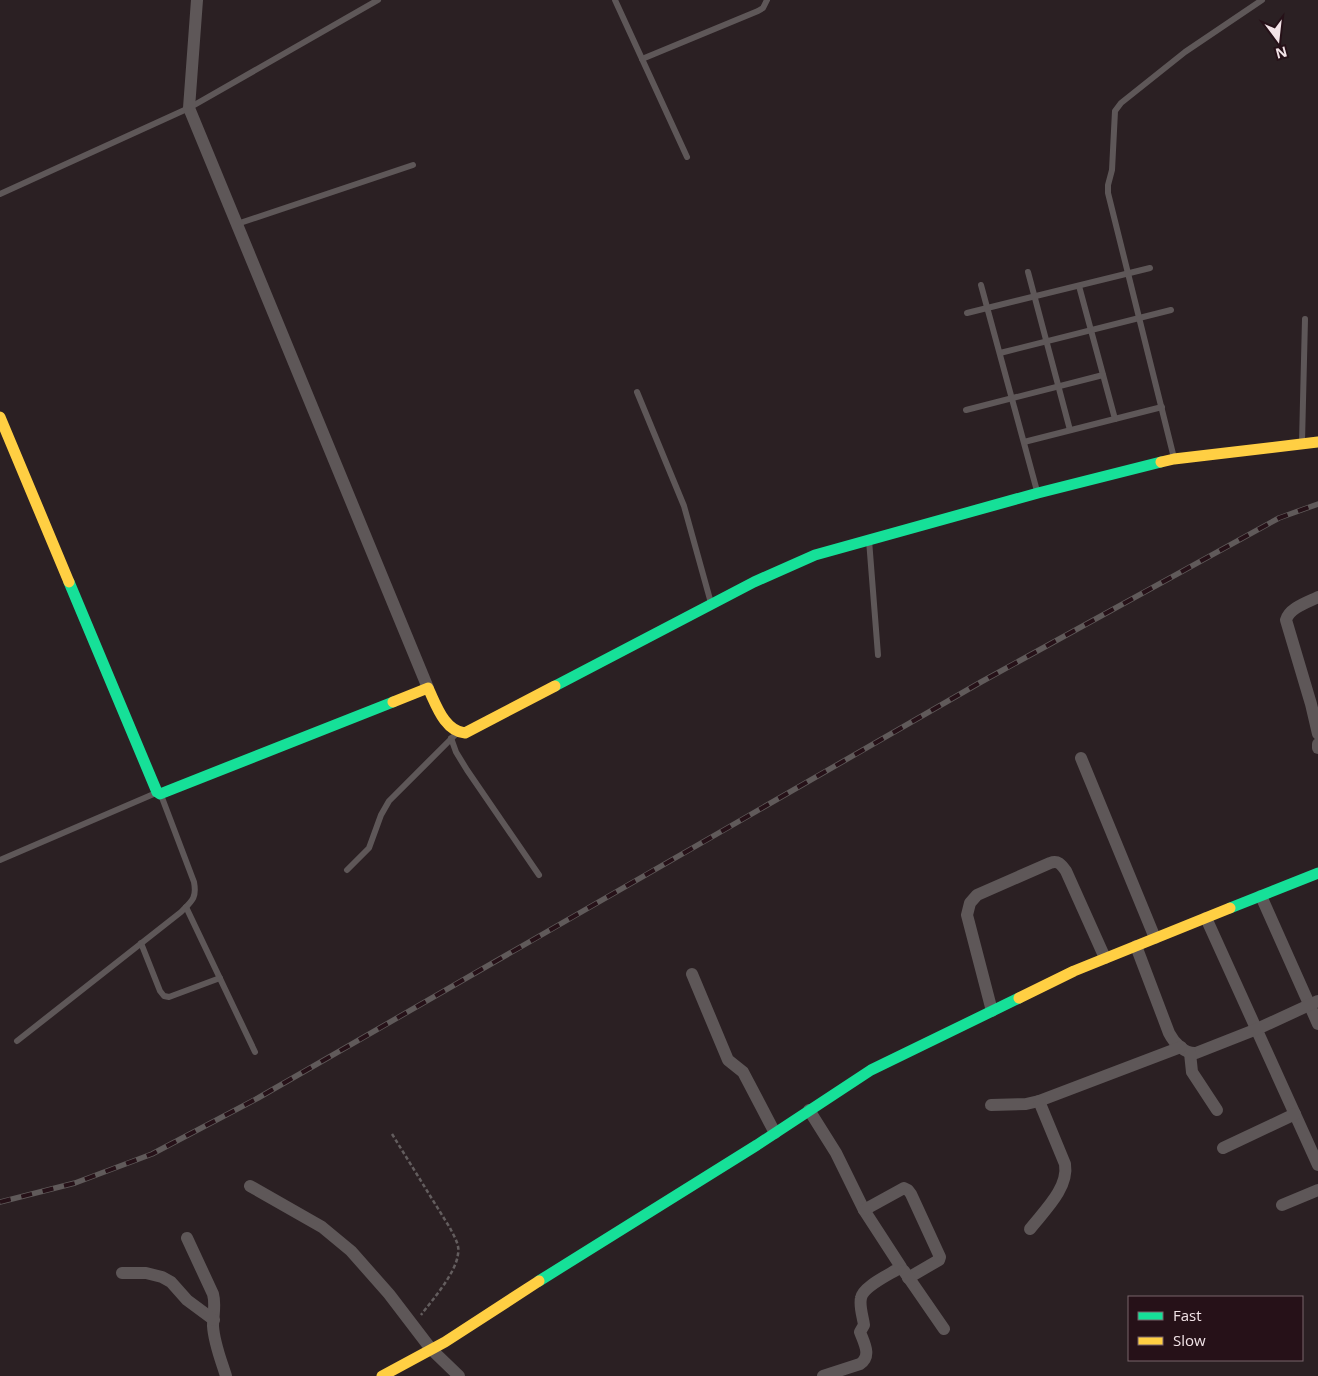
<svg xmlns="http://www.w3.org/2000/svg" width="1318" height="1376" viewBox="0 0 1318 1376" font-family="'Open Sans',sans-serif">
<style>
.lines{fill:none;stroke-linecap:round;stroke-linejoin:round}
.path{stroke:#635d5e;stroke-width:2.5;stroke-dasharray:4 2.5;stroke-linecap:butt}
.lane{stroke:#5e5758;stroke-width:6}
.street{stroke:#5e5758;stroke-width:12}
.fast{stroke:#16e098;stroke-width:11}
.slow{stroke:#ffcf43;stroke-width:11}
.rail-casing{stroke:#605a5a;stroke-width:5.5}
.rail{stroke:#261118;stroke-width:4;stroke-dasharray:11;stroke-linecap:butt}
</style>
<rect width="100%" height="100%" fill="#2b2023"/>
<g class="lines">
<path class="path" d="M392 1134 450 1228C454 1236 460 1245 458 1254 456 1273 433 1299 421 1315"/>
<g class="lane">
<polyline points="615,0 687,157"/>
<polyline points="642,59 758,11 763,8 767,0"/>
<polyline points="0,194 189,108 378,0"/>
<polyline points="237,224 413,165"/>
<polyline points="1028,272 1070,430"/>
<polyline points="981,285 1037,491"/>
<polyline points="1079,286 1115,419"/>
<polyline points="967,313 1150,268"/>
<polyline points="1000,353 1171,310"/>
<polyline points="637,392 684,506 711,603"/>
<polyline points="966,410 1103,375"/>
<polyline points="1024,442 1162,407"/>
<polyline points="1302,442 1305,319"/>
<polyline points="1174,458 1108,193 1108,185 1112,170 1115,111 1121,103 1185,52 1262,0"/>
<polyline points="869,540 878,655"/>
<polyline points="451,738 456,752 467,770 539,875"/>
<polyline points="0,860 156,793"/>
<polyline points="347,870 369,848 381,815 389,801 456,734"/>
<polyline points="186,907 255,1052"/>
<polyline points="141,943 160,991 164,996 169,997 220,978"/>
<path d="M17 1041 181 912C192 901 197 898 194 882L161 795"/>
</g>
<g class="street">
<polyline points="197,0 189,108 428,688"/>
<path d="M1318 597C1308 602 1289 608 1286 620L1311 704 1318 734"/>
<polyline points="1318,744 1318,748"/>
<polyline points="1081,758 1155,938"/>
<polyline points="1261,896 1318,1024"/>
<polyline points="1206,918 1318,1165"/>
<path d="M1136 946 1169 1033C1174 1043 1185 1054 1196 1053L1257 1029 1318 1001"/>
<polyline points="692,974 728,1060 743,1072 775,1133"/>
<path d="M992 1011 967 915 970 903 977 895 1050 863C1058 860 1061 864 1066 871L1105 958"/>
<polyline points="1190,1053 1192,1072 1217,1110"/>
<polyline points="991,1105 1026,1104 1039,1101 1181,1047"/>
<path d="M809 1110 836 1153 864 1210 901 1267C891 1274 863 1286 861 1298 859 1306 863 1317 864 1325L860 1332C864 1343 872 1356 860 1364L823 1376"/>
<polyline points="1223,1148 1295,1114"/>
<polyline points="250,1186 322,1227 351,1251 389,1294 431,1349 459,1376"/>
<polyline points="1282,1205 1318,1190"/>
<polyline points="864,1210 904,1188 908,1190 911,1194 940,1257 939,1260 908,1278"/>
<path d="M1030 1229C1044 1211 1069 1188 1065 1164L1039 1101"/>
<path d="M187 1238 213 1294C216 1305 213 1314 213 1326 214 1343 221 1360 226 1376"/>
<polyline points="904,1271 944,1329"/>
<polyline points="122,1273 146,1273 162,1277 171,1282 187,1300 214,1320"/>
</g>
<g class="fast">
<polyline points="69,582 157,792 160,794 393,702"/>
<polyline points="555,686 754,582 815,555 1038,493 1161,462"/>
<polyline points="1230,908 1318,873"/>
<polyline points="539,1281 757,1145 871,1070 1019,998"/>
</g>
<g class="slow">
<polyline points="0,417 69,582"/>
<polyline points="1161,462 1174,459 1318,442"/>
<path d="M393 702 428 688C436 704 444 731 465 733L555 686"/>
<polyline points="1019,998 1074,971 1230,908"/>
<polyline points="382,1376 445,1342 539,1281"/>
</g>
<g class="rail-casing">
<polyline id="rail" points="0,1202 75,1183 152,1154 258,1098 981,682 1279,518 1318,504"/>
</g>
<use href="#rail" class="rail"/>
</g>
<rect x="1128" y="1296" width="175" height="65" fill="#261118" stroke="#78656b"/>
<rect x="1138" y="1312" width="25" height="8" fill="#16e098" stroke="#78656b"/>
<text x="1173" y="1321" font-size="15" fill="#f2e3e7">Fast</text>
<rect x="1138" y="1337" width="25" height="8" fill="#ffcf43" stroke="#78656b"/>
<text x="1173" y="1346" font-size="15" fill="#f2e3e7">Slow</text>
<g transform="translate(1278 40) rotate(165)" stroke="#261118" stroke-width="4" paint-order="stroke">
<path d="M0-4L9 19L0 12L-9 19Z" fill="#f2e3e7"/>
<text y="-8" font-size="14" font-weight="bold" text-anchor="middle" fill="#f2e3e7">N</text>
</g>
</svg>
